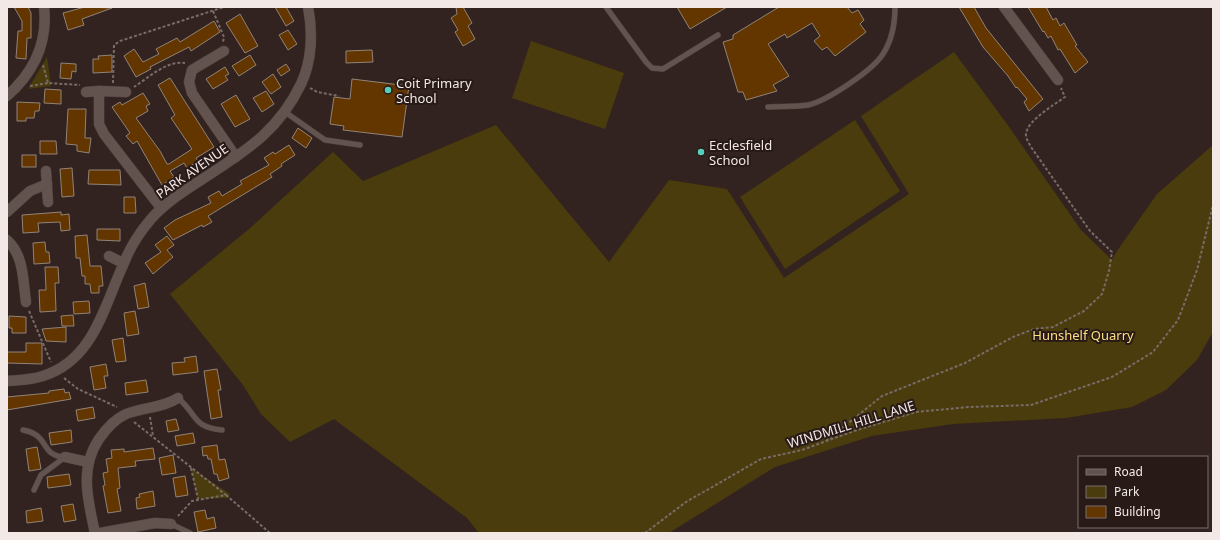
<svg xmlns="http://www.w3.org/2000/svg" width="1220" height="540" viewBox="0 0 1220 540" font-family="'Noto Sans',sans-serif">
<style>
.green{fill:#4a3c0c}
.building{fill:#633600;stroke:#918378}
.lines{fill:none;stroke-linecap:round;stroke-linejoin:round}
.service-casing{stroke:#4d413f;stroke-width:6}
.minor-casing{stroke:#4d413f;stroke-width:11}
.path{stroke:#786b68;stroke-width:2;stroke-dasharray:3 2;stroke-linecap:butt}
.service{stroke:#63534f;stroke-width:5}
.minor{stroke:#63534f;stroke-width:10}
.poi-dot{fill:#5acebc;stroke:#281a17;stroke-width:1.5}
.labels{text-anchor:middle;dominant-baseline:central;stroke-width:4;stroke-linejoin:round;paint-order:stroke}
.poi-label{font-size:13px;fill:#f2e8e6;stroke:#281a17;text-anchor:start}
.street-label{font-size:13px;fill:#f2e8e6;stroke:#281a17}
.park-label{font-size:13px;fill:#fddf82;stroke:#281a17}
</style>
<rect width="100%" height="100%" fill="#322320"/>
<g class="green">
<polygon points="531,41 624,73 605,129 512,98"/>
<polygon points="954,52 1007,124 1081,230 1112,260 1117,251 1157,194 1213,145 1213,332 1197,360 1166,390 1132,407 1066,418 953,424 872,436 775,467 669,533 479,533 467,518 334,419 290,442 261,414 243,385 170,294 249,229 333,152 363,181 496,125 609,262 669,180 727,189 784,278 909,194 861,116"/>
<polygon points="47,57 51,86 28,89"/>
<polygon points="855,120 900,191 785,269 740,197"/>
<polygon points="191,468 230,494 228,498 198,499"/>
</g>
<g class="building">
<polygon points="14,7 28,7 31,13 31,38 27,38 26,59 16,58 18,31 22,31 22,21"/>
<polygon points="85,7 112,8 82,19 84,25 68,30 63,13"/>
<polygon points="275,7 286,7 294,21 286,26"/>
<polygon points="456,7 463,7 472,23 468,26 475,39 463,46 455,32 458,30 451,18 457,14"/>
<polygon points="677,7 727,7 690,29"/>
<polygon points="779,7 847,7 852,13 858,10 864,20 860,24 866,32 835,56 827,47 822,50 814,41 820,36 812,23 787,38 785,34 768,44 789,76 773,85 777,91 746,100 743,92 738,92 723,42 733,39 733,35"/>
<polygon points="959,7 974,7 986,28 1043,99 1029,111 1024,102 1027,99 1017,87 1016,88 1008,76 983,47"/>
<polygon points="1028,7 1046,7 1053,20 1056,18 1060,26 1064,23 1077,45 1075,46 1088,62 1075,73 1060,49 1058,50 1051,36 1048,38 1044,31 1043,32"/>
<polygon points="240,14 258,46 245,53 226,23"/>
<polygon points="214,21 220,32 191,51 189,47 150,67 151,69 136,77 124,56 134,49 143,62 159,54 156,49 177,38 180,42"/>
<polygon points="288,30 297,44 288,50 279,35"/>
<polygon points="372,50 373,62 346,63 346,51"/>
<polygon points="112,55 112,72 93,73 93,59 99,59 98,56"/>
<polygon points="250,55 256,65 239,76 232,66"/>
<polygon points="61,63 76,64 76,72 72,71 71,79 60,78"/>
<polygon points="286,64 290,70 281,76 277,70"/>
<polygon points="225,67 229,74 225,76 228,80 213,89 206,79"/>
<polygon points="273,74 281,87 271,94 262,82"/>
<polygon points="170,78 214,147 196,158 198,161 187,168 184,163 170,171 174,177 162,185 137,141 133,144 126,136 130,133 112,107 120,102 122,105 143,93 150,104 146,106 148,111 136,118 160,151 167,164 169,164 192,149 171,118 175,115 158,85"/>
<polygon points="352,79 409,86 402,137 343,130 344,126 330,124 334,97 350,99"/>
<polygon points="45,89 61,90 61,104 44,103"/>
<polygon points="266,91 274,104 262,112 253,98"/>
<polygon points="236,95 250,119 235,127 221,104"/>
<polygon points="17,102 40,103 39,111 35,111 34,118 26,118 26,121 17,121"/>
<polygon points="68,109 86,109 85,138 91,138 89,153 77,151 77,145 66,144"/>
<polygon points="298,128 312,138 306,148 292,138"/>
<polygon points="40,141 56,141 57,154 40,154"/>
<polygon points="289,145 295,155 281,164 282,166 270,174 272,177 208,216 212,222 203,227 202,225 173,240 164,228 175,220 211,203 208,197 219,191 222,196 242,184 240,181 269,165 264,158 273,152 275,154"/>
<rect x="22" y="155" width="14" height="12"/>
<polygon points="72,168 74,196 62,197 60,169"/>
<polygon points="89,170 120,170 121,185 88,184"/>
<polygon points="124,197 135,197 136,213 124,213"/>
<polygon points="61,212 61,215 69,214 70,230 61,231 60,222 38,223 39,232 23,233 22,215"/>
<polygon points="97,229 120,229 120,241 97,240"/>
<polygon points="87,235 90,266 101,266 103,286 99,286 99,293 91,293 90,284 85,284 85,276 82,276 80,258 76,258 75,236"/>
<polygon points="167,236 174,245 167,250 173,257 153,274 145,263 161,252 155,245"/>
<polygon points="45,242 46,252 49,252 50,263 34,264 33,243"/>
<polygon points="45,267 58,267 59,283 55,283 56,311 40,312 39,290 46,290"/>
<polygon points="145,283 149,307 138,309 134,286"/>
<polygon points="89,301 90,313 74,314 73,302"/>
<polygon points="135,311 139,334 127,336 124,313"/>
<polygon points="73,315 74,326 62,326 61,316"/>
<polygon points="9,316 26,317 26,333 12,333 12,328 9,328"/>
<polygon points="66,327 66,342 46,341 42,329"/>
<polygon points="123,338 126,361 116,362 112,340"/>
<polygon points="26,343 42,343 42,364 7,363 7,352 26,352"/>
<polygon points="196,356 198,372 173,375 172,363 185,362 184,358"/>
<polygon points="106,364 108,376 104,376 106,388 94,390 90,367"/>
<polygon points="217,369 221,390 218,390 222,417 211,419 204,371"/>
<polygon points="146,380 148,392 126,395 125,383"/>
<polygon points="64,389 65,393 69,392 71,399 7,410 7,397 49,393 49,391"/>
<polygon points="93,407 95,418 78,421 76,410"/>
<polygon points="176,419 179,430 168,432 166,421"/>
<polygon points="71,430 72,442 51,445 49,433"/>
<polygon points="193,433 195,443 177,446 175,436"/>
<polygon points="217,445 219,460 225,459 229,478 219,481 217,474 214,474 211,459 208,459 207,455 203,456 202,447"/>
<polygon points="37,447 41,469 29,471 26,449"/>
<polygon points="153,448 155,459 135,461 136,466 118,468 120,488 117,489 121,511 108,513 103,486 105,485 103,473 108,472 106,459 112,458 111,450 124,449 124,452"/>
<polygon points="173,455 176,473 162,475 159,458"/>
<polygon points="69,474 71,485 48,488 47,477"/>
<polygon points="185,476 188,495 176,497 173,478"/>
<polygon points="153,491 155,506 137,509 136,498 140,497 139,494"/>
<polygon points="73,504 76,520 64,522 61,506"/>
<polygon points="41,508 43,521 27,523 26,511"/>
<polygon points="205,510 207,519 214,517 216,528 198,532 194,512"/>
</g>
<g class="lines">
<g class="service-casing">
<g id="service">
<polyline points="606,7 646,62 652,68 663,69 718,35"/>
<path d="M768 107C781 106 795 107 808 105 827 101 873 70 883 54 892 40 895 23 895 7"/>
<polyline points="285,112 325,140 360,145"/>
<path d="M178 398C198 415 192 427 222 430"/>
<path d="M23 430C51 435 39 456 65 457L41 475 34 490"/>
<polyline points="171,524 190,533"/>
</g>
</g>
<g class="minor-casing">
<g id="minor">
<polyline points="1004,7 1058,80"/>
<polyline points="224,51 192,70 189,82 192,93 236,157"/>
<polyline points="99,91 126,92"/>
<polyline points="86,92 99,91 99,124 104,134 161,208"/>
<path d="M7 96C34 72 48 43 44 7"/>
<polyline points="46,171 48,202"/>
<polyline points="7,212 30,191 47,184"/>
<path d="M7 240C24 255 23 281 26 302"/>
<polyline points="109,256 123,263"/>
<path d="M7 381C19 380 31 380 43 376 94 360 104 306 124 263 130 247 140 232 151 219 164 204 181 193 198 182 242 153 277 134 301 84 312 61 313 32 308 7"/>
<polyline points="65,457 88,462"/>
<path d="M95 533C88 500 79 469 99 439 106 429 115 419 126 414 143 407 163 408 178 398"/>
<polyline points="100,533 155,523 171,524"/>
</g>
</g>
<g class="path">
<polyline points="213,11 224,37 223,42"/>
<polyline points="43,65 48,83 80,85"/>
<polyline points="113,83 114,45 120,41 224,7"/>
<polyline points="30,86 48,83"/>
<path d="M134 87C148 78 167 60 185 63"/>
<polyline points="310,88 317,92 339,96"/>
<polyline points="29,311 51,362"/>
<polyline points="64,378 78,389 117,407"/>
<polyline points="150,417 153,436"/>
<polyline points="134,422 226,495 192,501 178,516"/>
<path d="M826 441 882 396 965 363 1013 337 1034 329 1053 327 1084 311 1102 294 1109 271 1112 252 1090 231 1031 147C1029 143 1026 139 1026 135 1026 121 1054 105 1065 97L1061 88"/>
<polyline points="191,468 198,499"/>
<polyline points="226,495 270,533"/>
<polyline points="645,533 686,502 761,459 802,450 854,431 916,412 969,407 1031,405 1112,377 1153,352 1178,320 1197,270 1213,205"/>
</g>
<use href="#service" class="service"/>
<use href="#minor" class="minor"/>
</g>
<g class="poi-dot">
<circle cx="388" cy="90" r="4"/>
<circle cx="701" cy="152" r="4"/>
</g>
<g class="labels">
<g class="poi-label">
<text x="396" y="83">Coit Primary<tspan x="396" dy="15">School</tspan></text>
<text x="709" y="145">Ecclesfield<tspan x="709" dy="15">School</tspan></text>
</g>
<g class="street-label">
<text transform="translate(192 171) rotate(-35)">PARK AVENUE</text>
<text transform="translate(851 424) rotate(-17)">WINDMILL HILL LANE</text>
</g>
<g class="park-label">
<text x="1083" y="335">Hunshelf Quarry</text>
</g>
</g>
<rect width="1220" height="540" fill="none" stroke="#f2e8e6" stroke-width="16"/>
<rect x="1078" y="456" width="130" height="72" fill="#281a17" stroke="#796c6a"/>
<rect x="1086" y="469" width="20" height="6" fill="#63534f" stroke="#796c6a"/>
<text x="1114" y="476" font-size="12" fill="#f2e8e6">Road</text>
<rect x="1086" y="486" width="20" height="12" fill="#4a3c0c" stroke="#796c6a"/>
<text x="1114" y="496" font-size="12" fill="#f2e8e6">Park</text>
<rect x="1086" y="506" width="20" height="12" fill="#633600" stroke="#796c6a"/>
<text x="1114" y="516" font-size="12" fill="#f2e8e6">Building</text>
</svg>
